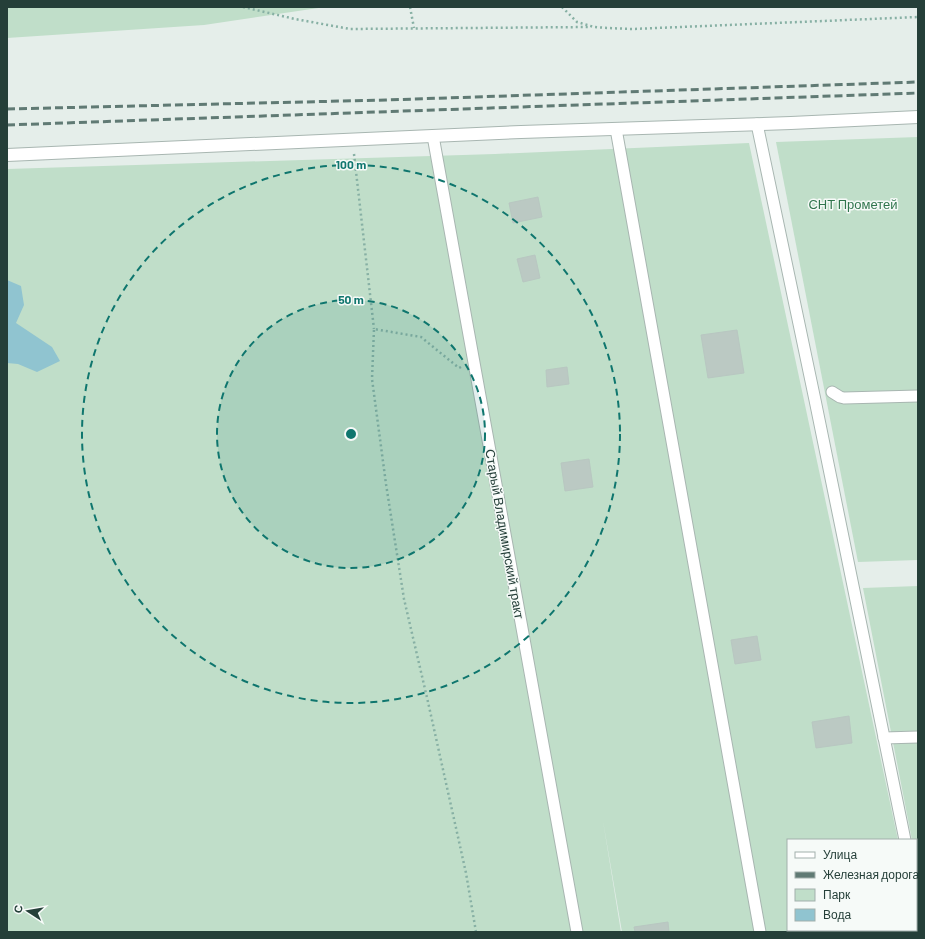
<svg xmlns="http://www.w3.org/2000/svg" width="925" height="939" viewBox="0 0 925 939" font-family="Barlow,sans-serif">
<style>
.green{fill:#c0dec9}
.water{fill:#90c4d0}
.building{fill:#bbc9c3;stroke:#b8c7c1}
.lines{fill:none;stroke-linecap:round;stroke-linejoin:round}
.lane-casing{stroke:#a8b6b1;stroke-width:13}
.street-casing{stroke:#a8b6b1;stroke-width:14}
.path{stroke:#87b0a4;stroke-width:2.5;stroke-dasharray:2 3;stroke-linecap:butt}
.lane{stroke:#fff;stroke-width:11}
.street{stroke:#fff;stroke-width:12}
.rail{stroke:#607a74;stroke-width:3;stroke-dasharray:8 4;stroke-linecap:butt}
.ring{fill:none;stroke:#0f766e;stroke-width:2;stroke-dasharray:7 5}
.labels{text-anchor:middle;dominant-baseline:central;stroke-width:3;stroke-linejoin:round;paint-order:stroke}
.park-label{font-size:13px;fill:#30754d;stroke:#f6faf8}
.street-label{font-size:13px;fill:#253f39;stroke:#f6faf8}
.centre{fill:#0f766e;stroke:#f6faf8;stroke-width:2}
.ring-label{font-size:12px;text-anchor:middle;font-weight:bold;fill:#0f766e;stroke:#f6faf8;stroke-width:3;stroke-linejoin:round;paint-order:stroke}
</style>
<rect width="100%" height="100%" fill="#e5eeea"/>
<g class="green">
<polygon points="7,7 325,7 204,25 7,38"/>
<polygon points="918,137 918,560 858,562 776,142"/>
<polygon points="749,143 898,840 788,840 788,930 916,930 916,925 918,932 622,932 603,821 621,932 7,932 7,169 495,154"/>
<polygon points="918,586 918,871 916,861 916,840 912,840 863,588"/>
</g>
<polygon class="water" points="7,280 21,286 24,305 16,323 52,347 60,361 37,372 18,364 7,363"/>
<g class="building">
<polygon points="538,197 542,217 513,223 509,203"/>
<polygon points="535,255 540,278 523,282 517,259"/>
<polygon points="737,330 744,373 708,378 701,335"/>
<polygon points="567,367 569,384 547,387 546,370"/>
<polygon points="589,459 593,487 565,491 561,463"/>
<polygon points="757,636 761,660 735,664 731,640"/>
<polygon points="849,716 852,743 816,748 812,722"/>
<polygon points="668,922 669,932 635,932 634,927"/>
</g>
<g class="lines">
<g class="lane-casing">
<g id="lane">
<polyline points="757,124 815,400 905,840"/>
<polyline points="616,129 760,932"/>
<polyline points="433,136 577,932"/>
<polyline points="832,392 840,397 844,398 918,396"/>
<polyline points="884,738 918,737"/>
<polyline points="916,894 918,904"/>
</g>
</g>
<g class="street-casing">
<polyline id="street" points="7,155 521,132 791,123 918,117"/>
</g>
<g class="path">
<polyline points="243,7 295,19 350,29 590,27"/>
<polyline points="410,7 414,28"/>
<polyline points="562,7 577,22 594,27 607,28 633,29 918,17"/>
<polyline points="354,154 374,329"/>
<polyline points="461,367 459,368 421,337 374,329 372,379 386,484 404,599 428,702 466,873 476,932"/>
</g>
<use href="#lane" class="lane"/>
<use href="#street" class="street"/>
<g class="rail">
<polyline points="7,109 386,100 918,82"/>
<polyline points="7,125 918,93"/>
</g>
</g>
<circle cx="351" cy="434" r="134" fill="#0f766e" fill-opacity=".12"/>
<g class="ring">
<circle cx="351" cy="434" r="134"/>
<circle cx="351" cy="434" r="269"/>
</g>
<g class="labels">
<g class="park-label">
<text x="853" y="204">СНТ Прометей</text>
</g>
<g class="street-label">
<text transform="translate(505 534) rotate(80)">Старый Владимирский тракт</text>
</g>
</g>
<circle cx="351" cy="434" r="6" class="centre"/>
<g class="ring-label">
<text x="351" y="169">100 m</text>
<text x="351" y="304">50 m</text>
</g>
<rect width="925" height="939" fill="none" stroke="#253f39" stroke-width="16"/>
<rect x="787" y="839" width="130" height="92" fill="#f6faf8" stroke="#a2afac"/>
<rect x="795" y="852" width="20" height="6" fill="#ffffff" stroke="#a2afac"/>
<text x="823" y="859" font-size="12" fill="#253f39">Улица</text>
<rect x="795" y="872" width="20" height="6" fill="#607a74" stroke="#a2afac"/>
<text x="823" y="879" font-size="12" fill="#253f39">Железная дорога</text>
<rect x="795" y="889" width="20" height="12" fill="#c0dec9" stroke="#a2afac"/>
<text x="823" y="899" font-size="12" fill="#253f39">Парк</text>
<rect x="795" y="909" width="20" height="12" fill="#90c4d0" stroke="#a2afac"/>
<text x="823" y="919" font-size="12" fill="#253f39">Вода</text>
<g transform="translate(28 911) rotate(282)" stroke="#f6faf8" stroke-width="3" paint-order="stroke">
<path d="M0-3L7 15L0 10L-7 15Z" fill="#253f39"/>
<text y="-6" font-size="11" font-weight="bold" text-anchor="middle" fill="#253f39">С</text>
</g>
</svg>
